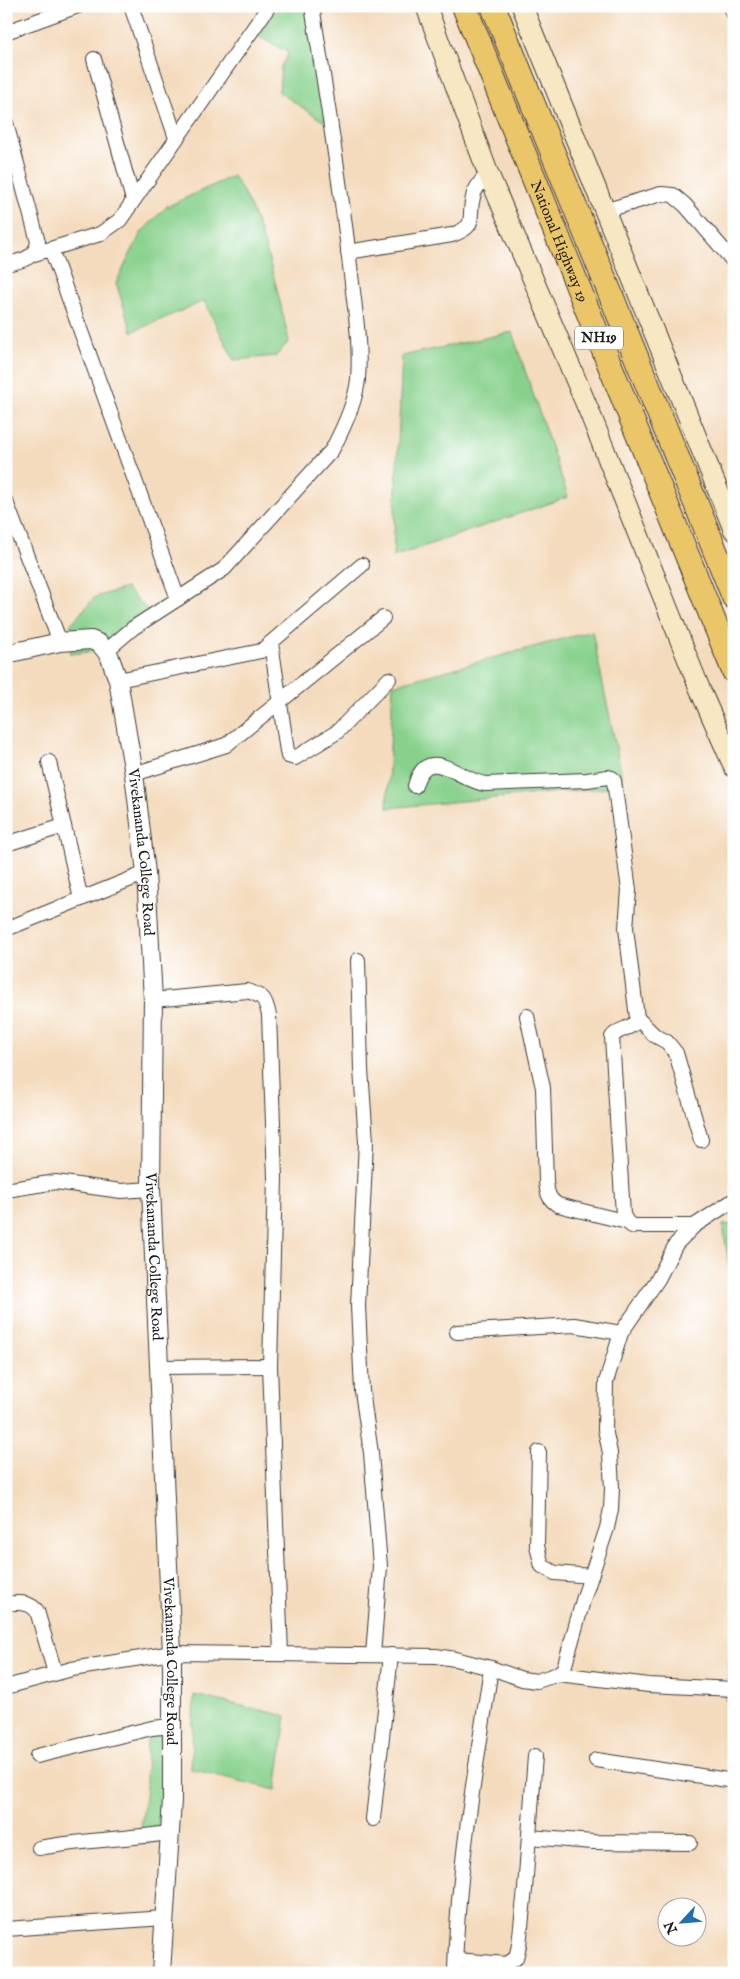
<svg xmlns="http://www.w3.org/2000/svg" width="740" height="1979" viewBox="0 0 740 1979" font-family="'IM FELL English',serif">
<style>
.green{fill:#88d18d;stroke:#527654}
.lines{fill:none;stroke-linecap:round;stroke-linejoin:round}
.minor-casing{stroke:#3c3934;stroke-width:16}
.tertiary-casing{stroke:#3c3934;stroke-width:20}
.secondary-casing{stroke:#3c3934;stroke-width:22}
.trunk-casing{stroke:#3c3934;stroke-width:26}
.minor{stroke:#fff;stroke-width:14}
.tertiary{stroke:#fff;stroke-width:18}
.secondary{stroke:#f7e8c3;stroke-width:20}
.trunk{stroke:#ebc669;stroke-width:24}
.labels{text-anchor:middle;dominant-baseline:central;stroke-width:4.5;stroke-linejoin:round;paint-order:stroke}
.shield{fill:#fff;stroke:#606060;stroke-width:1}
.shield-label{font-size:14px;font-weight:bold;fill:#1c1c1c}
.street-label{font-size:15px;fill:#1c1c1c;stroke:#fff}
</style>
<rect width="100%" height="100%" fill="#fff"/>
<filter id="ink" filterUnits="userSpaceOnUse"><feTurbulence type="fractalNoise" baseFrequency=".02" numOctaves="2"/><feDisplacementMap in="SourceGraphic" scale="10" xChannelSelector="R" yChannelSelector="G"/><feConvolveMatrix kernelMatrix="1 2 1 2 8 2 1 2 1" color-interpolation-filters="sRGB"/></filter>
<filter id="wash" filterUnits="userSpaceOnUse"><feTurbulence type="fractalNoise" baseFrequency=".0096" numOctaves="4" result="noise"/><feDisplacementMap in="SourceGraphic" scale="20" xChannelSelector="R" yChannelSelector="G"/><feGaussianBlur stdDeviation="1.12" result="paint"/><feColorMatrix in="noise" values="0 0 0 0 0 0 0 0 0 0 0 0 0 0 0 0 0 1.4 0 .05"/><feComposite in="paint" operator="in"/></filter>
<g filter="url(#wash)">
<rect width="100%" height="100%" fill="#f4dbbe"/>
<g class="green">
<polygon points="280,6 311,6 332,127 279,92 281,66 289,53 258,36"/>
<path d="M233 176C262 215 278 293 289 341L276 356 234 360 204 301 132 332 116 283 141 233 166 207Z"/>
<polygon points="512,332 568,497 393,557 402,356"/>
<polygon points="126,588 155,617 103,650 70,654 71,624 95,597"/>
<polygon points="592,631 624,786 387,808 393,685"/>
<polygon points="734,1224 734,1302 723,1225"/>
<polygon points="734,1617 734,1700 725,1700"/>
<polygon points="194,1695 286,1716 276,1790 191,1769"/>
<polygon points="167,1733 163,1841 139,1843 146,1789 147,1736"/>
</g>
</g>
<g filter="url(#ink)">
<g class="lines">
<g class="minor-casing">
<g id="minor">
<polyline points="131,6 176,138"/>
<polyline points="730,6 734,14"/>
<polyline points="6,32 78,6"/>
<polyline points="94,59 133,200"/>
<path d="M6 123 38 242C35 259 21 261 6 264"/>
<polyline points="604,211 661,194 673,195 685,205 734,262"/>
<polyline points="51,249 178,599"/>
<path d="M348 252 452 235C479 225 467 220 473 197 475 188 482 180 488 173"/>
<polyline points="34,254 100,234 120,220 269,6"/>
<polyline points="6,502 60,642"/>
<polyline points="271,643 287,751 288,756 295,758 337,732 389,679"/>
<path d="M106 651 133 628 224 569 332 450C342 431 356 401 358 379 361 342 354 303 350 266 340 179 326 92 312 6"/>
<polyline points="118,680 261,651 362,565"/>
<polyline points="49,762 81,899"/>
<polyline points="134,774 226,745 383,618"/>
<path d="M415 786C427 741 460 781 485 784L587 780 608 777 612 778 614 781 629 890 626 928 637 1018C634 1030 619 1027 612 1037L623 1215 627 1222 632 1226H694"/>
<polyline points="6,844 64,826"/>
<polyline points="6,929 146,873"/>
<polyline points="358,960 361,1069 366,1142 358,1306 362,1391 371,1453 380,1566 373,1655"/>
<path d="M153 1000 247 991C264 996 265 998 269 1015L275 1178 270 1366 281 1654"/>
<path d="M527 1016 543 1088 546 1181C547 1192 548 1199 558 1205L627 1222"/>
<polyline points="637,1018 654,1035 667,1042 676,1053 701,1140"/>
<polyline points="6,1190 56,1182 121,1191 151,1189"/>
<polyline points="457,1332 574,1325 621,1333"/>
<polyline points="158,1367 270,1366"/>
<polyline points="539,1452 537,1546 542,1566 555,1573 591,1576"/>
<path d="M6 1603C18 1604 28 1600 37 1611L55 1673"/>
<polyline points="558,1674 649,1685 734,1689"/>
<polyline points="6,1687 72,1669 172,1653 436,1656 455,1659 491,1668 522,1679 537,1681 558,1674 564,1668 584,1597 607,1528 611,1509 612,1488 610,1453 605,1429 606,1382 621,1333 658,1279 676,1244 694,1226 734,1200"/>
<polyline points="37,1756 152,1728 172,1726"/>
<polyline points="596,1760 734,1781"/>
<polyline points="373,1819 391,1655"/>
<polyline points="529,1837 593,1842 690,1843"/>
<path d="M39 1848C82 1840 125 1839 169 1833"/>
<polyline points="6,1929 164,1918"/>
<polyline points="456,1960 507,1964 516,1958 519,1945 525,1889 535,1756"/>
<path d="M455 1973C457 1871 476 1769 491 1668"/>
</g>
</g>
<g class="tertiary-casing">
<g id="tertiary">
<path id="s1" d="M6 654 60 642 91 640 100 644 109 655 118 680 134 774 146 873 153 1000 151 1189 172 1653V1800L161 1973"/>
</g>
</g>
<g class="secondary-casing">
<g id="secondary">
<polyline points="426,6 488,173 589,411 701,692 734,767"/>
<polyline points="522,6 734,530"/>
</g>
</g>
<g class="trunk-casing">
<g id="trunk">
<path id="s2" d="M464 6 734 671"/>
<polyline points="493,6 734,597"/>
</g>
</g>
<use href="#minor" class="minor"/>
<use href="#tertiary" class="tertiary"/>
<use href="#secondary" class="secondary"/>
<use href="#trunk" class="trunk"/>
</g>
</g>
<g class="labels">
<rect class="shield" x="575" y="326.5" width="48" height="23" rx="4"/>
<g class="shield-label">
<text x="599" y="338">NH19</text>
</g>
<g class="street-label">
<text stroke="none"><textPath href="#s2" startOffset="254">National Highway 19</textPath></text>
<text stroke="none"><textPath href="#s1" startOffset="311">Vivekananda College Road</textPath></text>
<text stroke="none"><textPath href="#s1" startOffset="716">Vivekananda College Road</textPath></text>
<text stroke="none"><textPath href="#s1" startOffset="1121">Vivekananda College Road</textPath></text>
</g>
</g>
<rect width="740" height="1979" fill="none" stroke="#fff" stroke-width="25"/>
<g transform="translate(682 1922) rotate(244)"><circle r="24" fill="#ffffff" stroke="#a4a4a4"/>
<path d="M0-4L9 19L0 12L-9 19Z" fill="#1f6fb2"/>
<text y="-8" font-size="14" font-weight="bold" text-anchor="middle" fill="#1c1c1c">N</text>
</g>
</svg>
